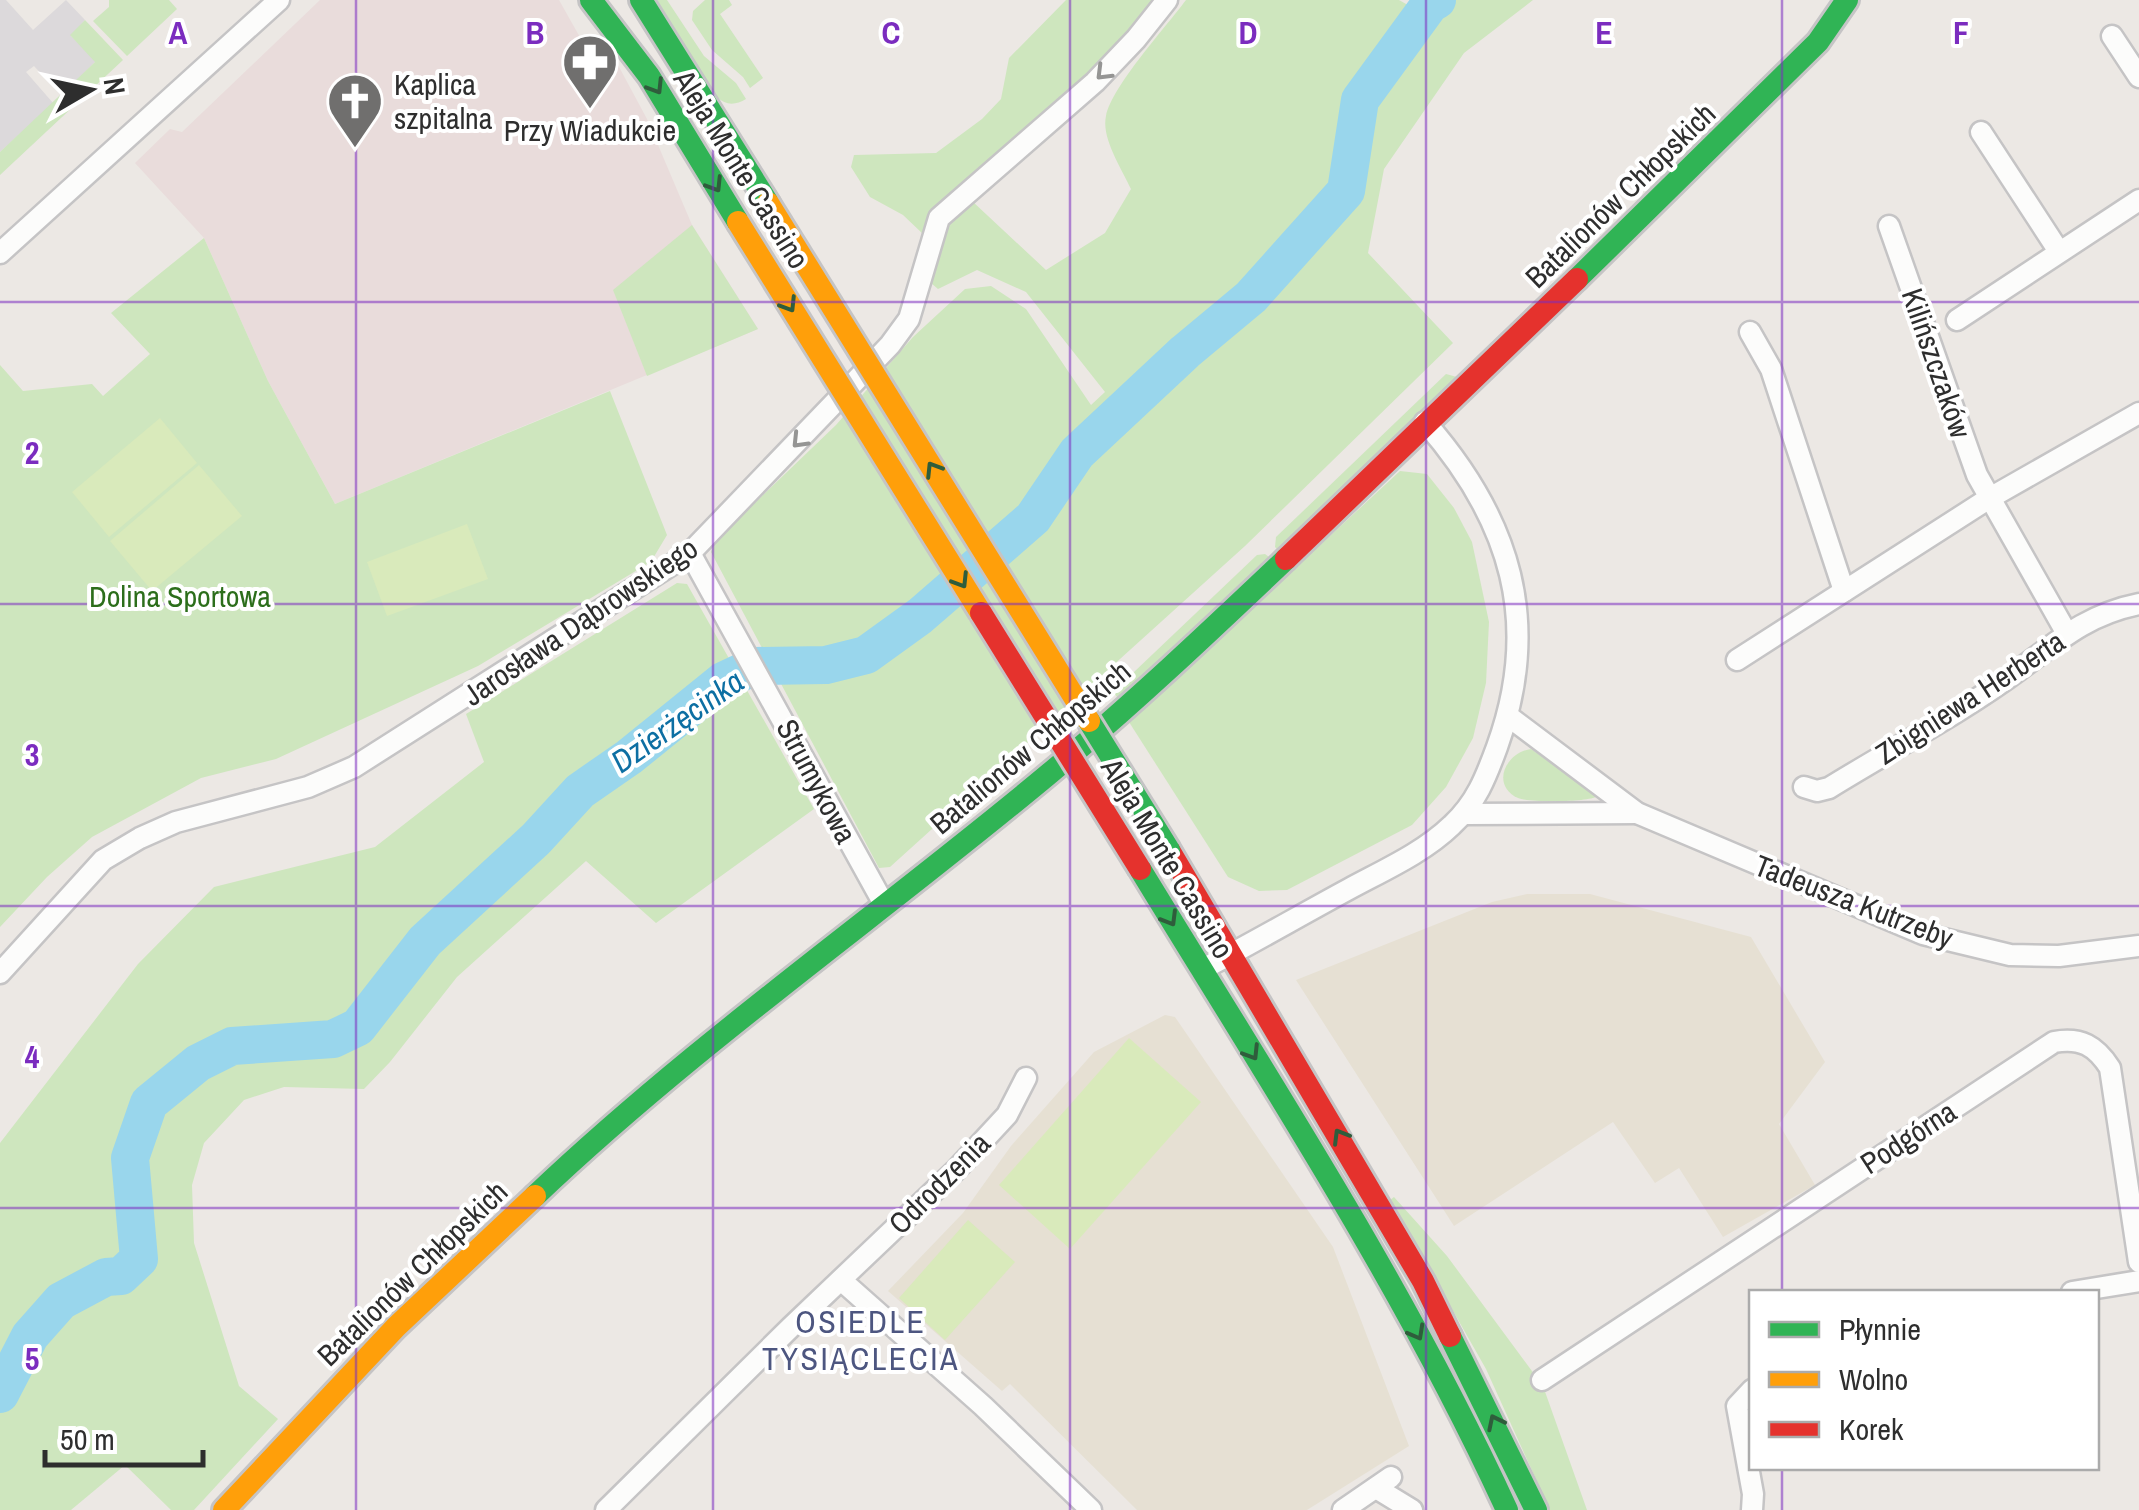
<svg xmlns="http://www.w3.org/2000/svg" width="2139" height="1510" viewBox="0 0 2139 1510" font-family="'Archivo Narrow',sans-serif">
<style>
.industrial{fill:#dcd9db}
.education{fill:#e6e0d3}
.medical{fill:#e9dcdb}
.green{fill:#cee6be}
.pitch{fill:#d9eabb}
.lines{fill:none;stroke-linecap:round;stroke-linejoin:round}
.river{stroke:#99d6ec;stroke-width:38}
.street-casing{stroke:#c5c4c5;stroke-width:25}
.fast-casing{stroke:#c5c4c5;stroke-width:28}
.slow-casing{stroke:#c5c4c5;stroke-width:28}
.jam-casing{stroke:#c5c4c5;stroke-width:28}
.street{stroke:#fcfcfb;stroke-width:20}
.fast{stroke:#30b455;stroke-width:22}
.slow{stroke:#ff9f0a;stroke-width:22}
.jam{stroke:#e5322d;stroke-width:22}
.fast-bridge-casing{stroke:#c5c4c5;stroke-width:28;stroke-linecap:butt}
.slow-bridge-casing{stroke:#c5c4c5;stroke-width:28;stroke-linecap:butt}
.jam-bridge-casing{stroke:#c5c4c5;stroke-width:28;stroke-linecap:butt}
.fast-bridge{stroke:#30b455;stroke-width:22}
.slow-bridge{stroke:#ff9f0a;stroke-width:22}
.jam-bridge{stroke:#e5322d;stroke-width:22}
.oneway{stroke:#959594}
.oneway2{stroke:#2f5d3c}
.grid{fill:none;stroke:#7b2cbf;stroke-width:2.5;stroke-opacity:0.55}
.labels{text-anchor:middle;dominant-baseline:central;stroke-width:8;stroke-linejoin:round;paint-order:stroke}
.poi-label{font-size:30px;fill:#2e2e2e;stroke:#fff;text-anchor:start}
.street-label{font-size:30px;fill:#2e2e2e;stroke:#fff}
.park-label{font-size:30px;fill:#2c6e1b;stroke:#fff}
.water-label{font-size:32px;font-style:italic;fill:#0d6fa3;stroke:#fff}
.neighbourhood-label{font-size:32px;letter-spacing:2.5px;fill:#4d5680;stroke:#fff}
.grid-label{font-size:32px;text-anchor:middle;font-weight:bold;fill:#7b2cbf;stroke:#fff;stroke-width:8;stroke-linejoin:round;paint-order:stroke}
</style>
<rect width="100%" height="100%" fill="#ece8e4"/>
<polygon class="industrial" points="0,0 6,0 33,30 66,0 85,20 71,36 96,61 61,95 34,66 26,72 53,103 0,152"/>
<g class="education">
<polygon points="1527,894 1590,894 1751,937 1825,1062 1779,1124 1815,1185 1723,1237 1679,1168 1655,1183 1613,1122 1454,1226 1296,980 1492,902"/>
<polygon points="1165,1015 1175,1017 1333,1247 1409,1446 1307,1510 1137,1510 1010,1384 1002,1391 888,1291 963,1213 1011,1146 1094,1052"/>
</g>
<polygon class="medical" points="320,0 559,0 590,55 604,49 618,65 647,119 692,225 758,329 335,504 268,381 204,238 135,163 170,129 182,132"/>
<g class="green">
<polygon points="109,0 169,0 177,9 127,56 93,21 109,7"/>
<path d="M657 0H667L704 56 736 83 746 99C736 105 726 106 717 97Z"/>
<polygon points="705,0 729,0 732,5 720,14 763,78 750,88 743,77 712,50 692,20 693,11"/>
<polygon points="1066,0 1156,0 1096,71 1013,149 940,203 928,216 923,234 903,215 870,197 851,167 854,155 936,153 982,119 1001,99 1009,58"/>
<path d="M1186 0H1399L1415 9 1421 0H1533L1464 53 1384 169 1368 253 1453 343 1245 546 890 867 879 868 711 552 715 541 836 425 913 337 965 289 991 286 1026 309 1091 405 1105 392 1026 292 977 270 938 289 924 277 948 219 972 201 1046 270 1105 233 1131 189C1122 169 1101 138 1106 116 1112 86 1166 27 1186 0Z"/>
<polygon points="85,20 123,60 0,175 0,152 95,62 70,35"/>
<polygon points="692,225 758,329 647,376 613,290"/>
<polygon points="204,238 268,381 335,504 610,391 667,535 652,560 644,566 478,666 276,759 201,778 92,837 47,877 0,927 0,365 23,391 92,384 103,396 150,354 111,313"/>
<polygon points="1446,374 1457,377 1277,549 1275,547 1276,537"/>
<polygon points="1400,471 1427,474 1454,508 1472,542 1489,622 1486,683 1473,738 1446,787 1412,825 1287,890 1259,891 1228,877 1129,722"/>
<polygon points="1265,554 1269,557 1118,698 1113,692 1257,555"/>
<polygon points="677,583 687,584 814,809 656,923 586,861 457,977 390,1062 364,1089 284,1087 244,1100 204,1143 192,1185 194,1243 239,1386 278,1419 194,1510 171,1510 125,1465 71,1510 0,1510 0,1143 138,964 214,887 375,847 484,762 466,714"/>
<path d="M1531 749 1593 792 1596 797C1584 802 1530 803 1518 798 1490 785 1506 752 1531 749Z"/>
<polygon points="1394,1197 1447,1256 1543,1386 1587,1510 1550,1510 1486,1369 1390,1200"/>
</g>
<g class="pitch">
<polygon points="160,418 197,463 109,537 72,492"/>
<polygon points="199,465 242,516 152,591 110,541"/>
<polygon points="467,524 488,579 387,616 367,562"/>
<polygon points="1129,1038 1201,1102 1070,1249 999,1185"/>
<polygon points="968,1220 1015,1262 945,1340 899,1298"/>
</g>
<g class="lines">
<polyline class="river" points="0,1394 30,1336 61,1301 106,1277 121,1276 139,1259 130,1158 149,1103 198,1063 232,1046 333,1039 358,1027 425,941 536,839 580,791 629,757 723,681 755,666 826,665 866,655 920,616 1033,518 1077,453 1185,352 1251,297 1346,191 1360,100 1430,4 1437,0"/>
<g class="street-casing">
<g id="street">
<polyline points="2112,36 2139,77"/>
<polyline points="1981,132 2058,250"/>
<polyline points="1889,226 1977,475 2066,632"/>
<polyline points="0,253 279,0"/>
<polyline points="1957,320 2139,200"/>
<polyline points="1750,332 1771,369 1844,591"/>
<polyline points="690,553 885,906"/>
<polyline points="1737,660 1988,499 2139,413"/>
<polyline points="1508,716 1637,813 1923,934 2010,955 2059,956 2139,946"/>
<path d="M1804 787 1817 791 1829 788C1892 749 1961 713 2019 670 2059 640 2088 614 2139 604"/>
<polyline points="1464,814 1637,813"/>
<path d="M1201 970C1251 944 1299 916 1349 889 1384 870 1423 853 1452 825 1476 803 1486 777 1497 747 1542 623 1511 520 1425 422"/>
<polyline points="0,973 103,860 140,838 176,822 308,787 354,767 690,553 890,345 909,319 939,218 1095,82 1136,39 1167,0"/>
<polyline points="841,1280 983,1406 1091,1510"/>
<polyline points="2072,1292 2139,1281"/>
<path d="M1542 1380 2054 1042C2081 1037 2096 1046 2110 1068L2139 1262"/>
<polyline points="1752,1390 1737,1406 1753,1494 1752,1510"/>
<polyline points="1376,1488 1412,1510"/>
<polyline points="606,1510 791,1327 956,1170 1007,1115 1026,1078"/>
<polyline points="1343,1510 1391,1477"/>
</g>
</g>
<g class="fast-casing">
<g id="fast">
<polyline points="591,0 649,76 738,222"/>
<polyline points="641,0 768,203"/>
<polyline points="1577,279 1818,42 1847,0"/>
<path d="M1140 869C1268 1079 1404 1286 1507 1510"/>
<path d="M535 1196C696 1043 880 915 1050 773 1132 705 1209 632 1286 559"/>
<polyline points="1450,1336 1536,1510"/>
</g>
</g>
<g class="slow-casing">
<polyline id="slow" points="224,1510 396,1327 535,1196"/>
</g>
<g class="jam-casing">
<g id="jam">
<polyline points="1286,559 1577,279"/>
<polyline points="1169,850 1423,1281 1450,1336"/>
</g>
</g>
<use href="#street" class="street"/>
<use href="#fast" class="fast"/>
<use href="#slow" class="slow"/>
<use href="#jam" class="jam"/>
<g class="fast-bridge-casing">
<polyline id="fast-bridge" points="1089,721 1169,850"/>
</g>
<g class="slow-bridge-casing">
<g id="slow-bridge">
<polyline points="768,203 1089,721"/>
<polyline points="738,222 981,613"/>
</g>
</g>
<g class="jam-bridge-casing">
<polyline id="jam-bridge" points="981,613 1140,869"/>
</g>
<use href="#fast-bridge" class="fast-bridge"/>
<use href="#slow-bridge" class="slow-bridge"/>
<use href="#jam-bridge" class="jam-bridge"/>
</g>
<defs><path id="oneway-chevron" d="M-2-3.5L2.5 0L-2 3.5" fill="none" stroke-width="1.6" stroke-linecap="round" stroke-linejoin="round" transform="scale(2.5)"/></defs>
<g class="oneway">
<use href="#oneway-chevron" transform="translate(1103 73) rotate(135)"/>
<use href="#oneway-chevron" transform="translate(799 441) rotate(134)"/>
</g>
<g class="oneway2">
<use href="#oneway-chevron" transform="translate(656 87) rotate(58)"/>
<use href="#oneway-chevron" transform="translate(715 185) rotate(58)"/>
<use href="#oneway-chevron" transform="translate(789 305) rotate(58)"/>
<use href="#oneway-chevron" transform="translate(933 469) rotate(-122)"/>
<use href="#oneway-chevron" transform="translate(961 581) rotate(58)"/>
<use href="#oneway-chevron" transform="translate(1170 919) rotate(59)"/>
<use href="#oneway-chevron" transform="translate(1252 1053) rotate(58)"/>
<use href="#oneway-chevron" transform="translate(1340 1136) rotate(-121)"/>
<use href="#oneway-chevron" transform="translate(1417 1333) rotate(61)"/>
<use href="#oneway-chevron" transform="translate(1495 1422) rotate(-116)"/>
</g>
<path class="grid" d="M356 0V1510M713 0V1510M1070 0V1510M1426 0V1510M1782 0V1292M0 302H2139M0 604H2139M0 906H2139M0 1208H2139M1782 1468V1510"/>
<defs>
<g id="pharmacy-pin" transform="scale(2.875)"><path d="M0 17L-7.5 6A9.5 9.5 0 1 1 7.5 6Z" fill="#706f6e" stroke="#fff"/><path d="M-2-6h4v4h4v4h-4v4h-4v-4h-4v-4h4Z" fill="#fff"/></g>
<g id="church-pin" transform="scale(2.875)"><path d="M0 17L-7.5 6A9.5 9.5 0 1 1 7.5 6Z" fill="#706f6e" stroke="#fff"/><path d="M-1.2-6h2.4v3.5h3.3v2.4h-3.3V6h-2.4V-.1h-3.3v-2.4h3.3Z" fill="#fff"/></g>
</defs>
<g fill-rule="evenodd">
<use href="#pharmacy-pin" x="590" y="62"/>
<use href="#church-pin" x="355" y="101"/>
</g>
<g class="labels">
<g class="poi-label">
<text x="394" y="84">Kaplica<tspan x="394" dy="34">szpitalna</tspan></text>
<text x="590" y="130" text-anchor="middle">Przy Wiadukcie</text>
</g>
<g class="street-label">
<text transform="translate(742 169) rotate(58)">Aleja Monte Cassino</text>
<text transform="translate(1620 195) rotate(-44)">Batalionów Chłopskich</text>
<text transform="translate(1937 363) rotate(71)">Kilińszczaków</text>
<text transform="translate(580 621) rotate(-34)">Jarosława Dąbrowskiego</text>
<text transform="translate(1970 697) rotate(-33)">Zbigniewa Herberta</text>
<text transform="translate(1030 747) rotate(-40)">Batalionów Chłopskich</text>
<text transform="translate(817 781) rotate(62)">Strumykowa</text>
<text transform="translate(1168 858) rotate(59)">Aleja Monte Cassino</text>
<text transform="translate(1854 901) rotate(21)">Tadeusza Kutrzeby</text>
<text transform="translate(1908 1137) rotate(-33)">Podgórna</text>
<text transform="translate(939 1183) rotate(-45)">Odrodzenia</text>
<text transform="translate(412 1273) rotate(-44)">Batalionów Chłopskich</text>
</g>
<g class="park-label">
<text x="180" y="596">Dolina Sportowa</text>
</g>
<g class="water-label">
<text transform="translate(677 721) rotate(-35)">Dzierżęcinka</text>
</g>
<g class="neighbourhood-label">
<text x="861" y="1321">OSIEDLE<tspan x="861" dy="37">TYSIĄCLECIA</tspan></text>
</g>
</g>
<g class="grid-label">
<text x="178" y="44">A</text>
<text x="535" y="44">B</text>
<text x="891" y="44">C</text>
<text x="1248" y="44">D</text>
<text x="1604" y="44">E</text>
<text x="1961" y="44">F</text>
<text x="32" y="464">2</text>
<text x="32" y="766">3</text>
<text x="32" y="1068">4</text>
<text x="32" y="1370">5</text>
</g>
<rect x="1749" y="1290" width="350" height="180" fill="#ffffff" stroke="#ababab" stroke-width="2.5"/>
<rect x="1769" y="1322" width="50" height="15" fill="#30b455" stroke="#ababab" stroke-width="2.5"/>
<text x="1839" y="1340" font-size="30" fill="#2e2e2e">Płynnie</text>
<rect x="1769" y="1372" width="50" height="15" fill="#ff9f0a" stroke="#ababab" stroke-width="2.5"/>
<text x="1839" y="1390" font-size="30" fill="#2e2e2e">Wolno</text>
<rect x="1769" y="1422" width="50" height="15" fill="#e5322d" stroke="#ababab" stroke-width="2.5"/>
<text x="1839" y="1440" font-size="30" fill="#2e2e2e">Korek</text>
<g transform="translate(90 90) rotate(81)" stroke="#ffffff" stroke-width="8" paint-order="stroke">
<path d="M0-8L18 38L0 25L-18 38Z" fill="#2e2e2e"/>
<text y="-15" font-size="28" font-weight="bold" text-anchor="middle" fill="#2e2e2e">N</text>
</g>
<path d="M45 1450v15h158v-15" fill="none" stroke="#2e2e2e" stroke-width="5"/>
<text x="60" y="1450" font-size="30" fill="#2e2e2e" stroke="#ffffff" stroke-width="8" paint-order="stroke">50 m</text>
</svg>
